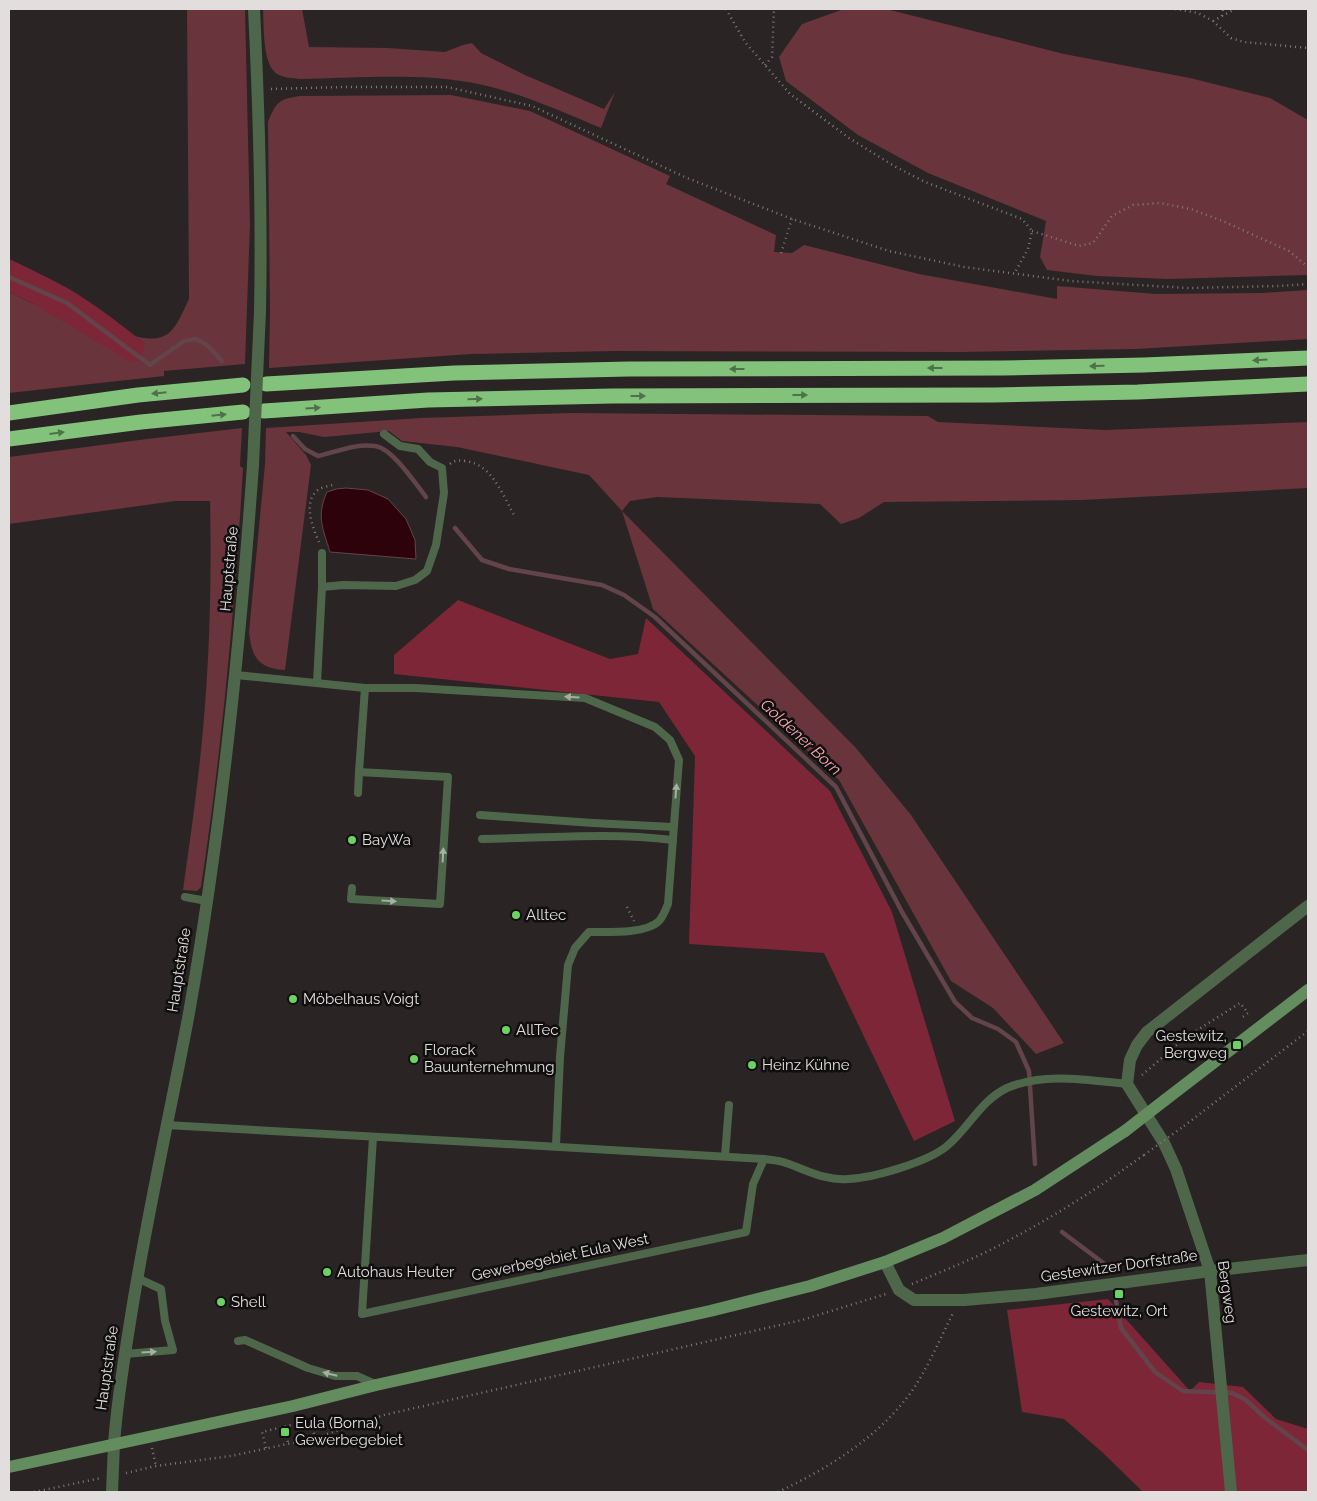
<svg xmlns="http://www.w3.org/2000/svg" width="1317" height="1501" viewBox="0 0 1317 1501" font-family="Raleway,sans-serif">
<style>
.green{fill:#69343b}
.forest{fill:#7d2637}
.water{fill:#2d020b;stroke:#63444a}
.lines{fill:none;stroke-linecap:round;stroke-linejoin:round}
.stream{stroke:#63444a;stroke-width:4.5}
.path{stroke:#807b7b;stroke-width:2.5;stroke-dasharray:1 4;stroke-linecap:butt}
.service{stroke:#4e674b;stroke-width:8}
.minor{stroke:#4e674b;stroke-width:12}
.tertiary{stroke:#4e674b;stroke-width:12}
.secondary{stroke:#638c5f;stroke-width:12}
.motorway{stroke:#82c27b;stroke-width:15}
.path-bridge{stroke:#807b7b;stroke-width:2.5;stroke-dasharray:1 4;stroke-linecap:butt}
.tertiary-bridge{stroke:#4e674b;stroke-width:12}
.secondary-bridge{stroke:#638c5f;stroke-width:12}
.oneway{fill:#4f714a}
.oneway2{fill:#a7aea3}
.poi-dot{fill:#6cd362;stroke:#100e0e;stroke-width:2}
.labels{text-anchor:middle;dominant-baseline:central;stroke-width:5;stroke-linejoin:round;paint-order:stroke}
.street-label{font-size:15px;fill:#e2dede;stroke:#100e0e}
.poi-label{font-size:15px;fill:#e2dede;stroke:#100e0e;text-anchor:start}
.water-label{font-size:16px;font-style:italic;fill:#f3a8af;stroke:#100e0e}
</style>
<rect width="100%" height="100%" fill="#2a2424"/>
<g class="green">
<path d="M187 9H245L250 224 245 364 164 371V376L9 393V292L34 304 145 344 135 336C171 346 176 326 189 299Z"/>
<path d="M263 9H302L309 47 388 48 445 52 463 45 472 43 481 53 525 75 604 109 615 92 601 128C558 110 514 90 468 82 416 73 353 78 300 79 292 78 284 78 277 74 262 64 264 25 263 9Z"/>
<polygon points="844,9 886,9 1064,54 1190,78 1270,98 1308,120 1308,275 1168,279 1097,276 1047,270 1040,257 1046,221 928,173 858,135 786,81 779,57 802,24"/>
<path d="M451 95 530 111 670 176 666 184 776 235 774 252 792 253 804 245 919 274 1057 299V286L1156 294 1262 293 1308 290V339L1136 349 961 352 613 351 471 354 269 368 270 311 268 122C276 102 279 99 300 96Z"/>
<path d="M570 413 928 416 938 422 1105 430 1308 422V488L1082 500 884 502 859 518 841 524 820 504 657 497 630 501 622 511 856 748 911 815 1064 1043 1036 1054 993 1008 951 981 839 780 653 609 622 511 589 475 457 447 402 441 389 431 324 437 299 432H286L306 455 311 465 285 670C258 668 252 658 249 632L265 464 266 428 421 418Z"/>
<path d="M242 428 240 466 243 468C235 608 222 748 201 887L197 891 183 890C188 852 194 815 198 777 209 686 212 593 210 501H175L9 524V457L147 439Z"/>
</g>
<g class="forest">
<path d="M9 259C24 266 39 273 54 281 86 297 117 321 145 344L140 361H129L34 304 9 292Z"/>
<polygon points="458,600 610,659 638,654 646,618 830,791 892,912 955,1121 914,1141 824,953 689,944 695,756 659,702 394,674 394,655"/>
<polygon points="1108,1299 1190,1391 1199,1382 1243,1387 1276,1419 1308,1429 1308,1492 1143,1492 1102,1452 1064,1419 1022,1412 1007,1310"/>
</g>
<path class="water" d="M346 488 368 490 388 499 406 519 415 540 416 559 330 552C323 529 316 516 327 492L336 489Z"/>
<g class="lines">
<g class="stream">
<polyline points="9,277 67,303 150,365 184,341 196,339 207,345 222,361"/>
<path d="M293 436 305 449 318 456C336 452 356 443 375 446 392 448 415 483 426 497"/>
<polyline points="455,528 482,560 509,569 602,585 624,595 655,617 836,787 902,912 955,1002 972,1018 998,1029 1016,1042 1029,1071 1035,1164"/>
<polyline points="1062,1232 1110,1268"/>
<polyline points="1116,1301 1121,1328 1155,1372 1183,1391 1232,1393 1246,1400 1264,1417 1308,1450"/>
</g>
<g class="path">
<polyline points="726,9 745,42 790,94 849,138 894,166 925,182 1022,219 1032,231 1028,249 1014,274"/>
<polyline points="1175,9 1198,13 1213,21 1231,38 1244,42 1308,48"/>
<polyline points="1222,16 1223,9"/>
<polyline points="1213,21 1235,9"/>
<polyline points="765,65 772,57 774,9"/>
<polyline points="271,89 342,87 447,87 532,106 687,178 792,219 889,251 964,267 1071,281 1188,288 1278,286 1308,284"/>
<polyline points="1032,231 1079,246 1093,243 1112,216 1133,205 1160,203 1191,209 1225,222 1289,251 1308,267"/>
<polyline points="781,253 792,219"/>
<path d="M450 464C455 460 459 460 465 461 492 464 502 494 514 515"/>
<path d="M319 542C313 528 302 502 318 490 322 487 328 486 333 485"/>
<polyline points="627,907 634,921"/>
<polyline points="1142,1075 1185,1038 1240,1003 1248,1013 1240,1019"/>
<polyline points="1184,1126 1308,1031"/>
<path d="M912 1284C945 1270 979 1257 1011 1239 1057 1215 1101 1186 1144 1155"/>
<polyline points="285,1426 288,1443"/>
<polyline points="152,1448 156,1466"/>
<polyline points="266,1448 262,1432 311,1420 315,1438"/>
<polyline points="126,1473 156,1466 231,1456 315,1438 384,1415 802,1320 886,1294"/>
<polyline points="34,1492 101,1478"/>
<path d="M778 1492C829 1468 881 1436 914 1388 929 1365 941 1337 953 1313"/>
</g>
<g class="service">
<polyline points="322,587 343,585 396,586 415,580 427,571 436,545 444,493 442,468 430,462 418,449 400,446 384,434"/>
<path d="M236 675 365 688H416L585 698 655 727 670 740 679 760 668 904C666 909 663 917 659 921 646 934 608 932 589 932L575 948 568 965 560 1057 556 1145"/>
<polyline points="317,683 322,587 322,553"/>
<polyline points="359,772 365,688"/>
<polyline points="480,815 593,823 673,827"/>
<path d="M482 839C546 838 609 832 673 840"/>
<polyline points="352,888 351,899 440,904 448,777 359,772 358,793"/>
<polyline points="185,897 207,901"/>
<path d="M166 1125C365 1137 565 1146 764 1159 771 1160 779 1160 786 1163 807 1170 825 1181 848 1179 873 1178 928 1162 947 1146 968 1129 981 1100 1007 1088 1044 1072 1088 1080 1127 1084"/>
<polyline points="373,1137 362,1314 746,1232 753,1184 764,1159"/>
<polyline points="725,1156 729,1105"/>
<polyline points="238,1341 245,1340 308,1368 335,1376 357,1376 375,1384"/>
<polyline points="125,1354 173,1350 165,1321 161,1289 137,1278"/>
</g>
<g class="minor">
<polyline points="885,1262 899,1290 914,1300 964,1300 1036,1294 1210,1271 1308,1260"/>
<polyline points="112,1492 114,1444"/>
<polyline points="1231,1492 1210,1271 1176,1169 1164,1143 1127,1084 1130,1060 1137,1045 1147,1032 1308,906"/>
</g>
<g class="tertiary">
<path d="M254 9C259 110 262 211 260 312"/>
<path d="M114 1444C117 1401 124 1359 131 1316 147 1215 170 1114 189 1013 221 832 240 648 253 465"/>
</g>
<g class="secondary">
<polyline points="1165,1100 1308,990"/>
<polyline points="9,1467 293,1406 376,1385 710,1311 810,1286 885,1262 943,1238 1035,1190 1125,1131"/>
</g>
<g class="motorway">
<polyline points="266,384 454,373 629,369 1003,368 1144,365 1308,358"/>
<polyline points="264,411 428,400 612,396 994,395 1138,392 1308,384"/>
<polyline points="9,413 138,395 243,385"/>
<polyline points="9,439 141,422 243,412"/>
</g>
<polyline class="path-bridge" points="1144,1155 1184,1126"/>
<polyline class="tertiary-bridge" points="253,465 260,312"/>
<polyline class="secondary-bridge" points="1125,1131 1165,1100"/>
</g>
<defs><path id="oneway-solid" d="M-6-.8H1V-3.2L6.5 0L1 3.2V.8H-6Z" transform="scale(1.25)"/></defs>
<g class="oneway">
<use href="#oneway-solid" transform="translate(1260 360) rotate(177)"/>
<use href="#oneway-solid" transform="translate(1097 366) rotate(179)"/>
<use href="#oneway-solid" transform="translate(935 368) rotate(180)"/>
<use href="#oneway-solid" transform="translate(737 369) rotate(180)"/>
<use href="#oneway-solid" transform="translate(159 393) rotate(174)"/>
<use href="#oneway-solid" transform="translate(800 395)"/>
<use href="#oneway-solid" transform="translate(638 396)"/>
<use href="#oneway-solid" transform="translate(475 399) rotate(-1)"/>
<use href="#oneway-solid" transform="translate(313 408) rotate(-4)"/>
<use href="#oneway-solid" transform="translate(219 415) rotate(-6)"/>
<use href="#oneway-solid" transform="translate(57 433) rotate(-7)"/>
</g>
<g class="oneway2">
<use href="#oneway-solid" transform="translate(572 697) rotate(-177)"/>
<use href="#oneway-solid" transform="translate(676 791) rotate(-85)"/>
<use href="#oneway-solid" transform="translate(443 855) rotate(-87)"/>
<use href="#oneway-solid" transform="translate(389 901) rotate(3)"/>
<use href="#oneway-solid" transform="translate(149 1352) rotate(-4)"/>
<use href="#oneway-solid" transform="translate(330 1374) rotate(-166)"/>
</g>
<g class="poi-dot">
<circle cx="352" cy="840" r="5"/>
<circle cx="516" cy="915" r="5"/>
<circle cx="293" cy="999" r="5"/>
<circle cx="506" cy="1030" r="5"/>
<rect x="1232" y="1040" width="10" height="10" rx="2.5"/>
<circle cx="414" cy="1059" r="5"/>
<circle cx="752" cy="1065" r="5"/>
<circle cx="327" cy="1272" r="5"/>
<rect x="1114" y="1289" width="10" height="10" rx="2.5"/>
<circle cx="221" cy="1302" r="5"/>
<rect x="280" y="1427" width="10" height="10" rx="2.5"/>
</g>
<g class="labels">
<g class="street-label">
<text transform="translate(229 569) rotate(-85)">Hauptstraße</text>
<text transform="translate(179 970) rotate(-81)">Hauptstraße</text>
<text transform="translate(560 1257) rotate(-12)">Gewerbegebiet Eula West</text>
<text transform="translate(1119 1266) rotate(-8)">Gestewitzer Dorfstraße</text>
<text transform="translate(1227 1292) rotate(82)">Bergweg</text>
<text transform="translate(107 1368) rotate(-82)">Hauptstraße</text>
</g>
<g class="poi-label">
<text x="362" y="840">BayWa</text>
<text x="526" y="915">Alltec</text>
<text x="303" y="999">Möbelhaus Voigt</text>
<text x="516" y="1030">AllTec</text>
<text x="1227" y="1036" text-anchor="end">Gestewitz,<tspan x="1227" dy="17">Bergweg</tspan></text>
<text x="424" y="1050">Florack<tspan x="424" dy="17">Bauunternehmung</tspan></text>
<text x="762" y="1065">Heinz Kühne</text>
<text x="337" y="1272">Autohaus Heuter</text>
<text x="231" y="1302">Shell</text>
<text x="1119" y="1311" text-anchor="middle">Gestewitz, Ort</text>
<text x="295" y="1423">Eula (Borna),<tspan x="295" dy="17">Gewerbegebiet</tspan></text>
</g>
<g class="water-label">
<text transform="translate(801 737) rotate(43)">Goldener Born</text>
</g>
</g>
<rect width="1317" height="1501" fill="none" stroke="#e2dede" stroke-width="20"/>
</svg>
